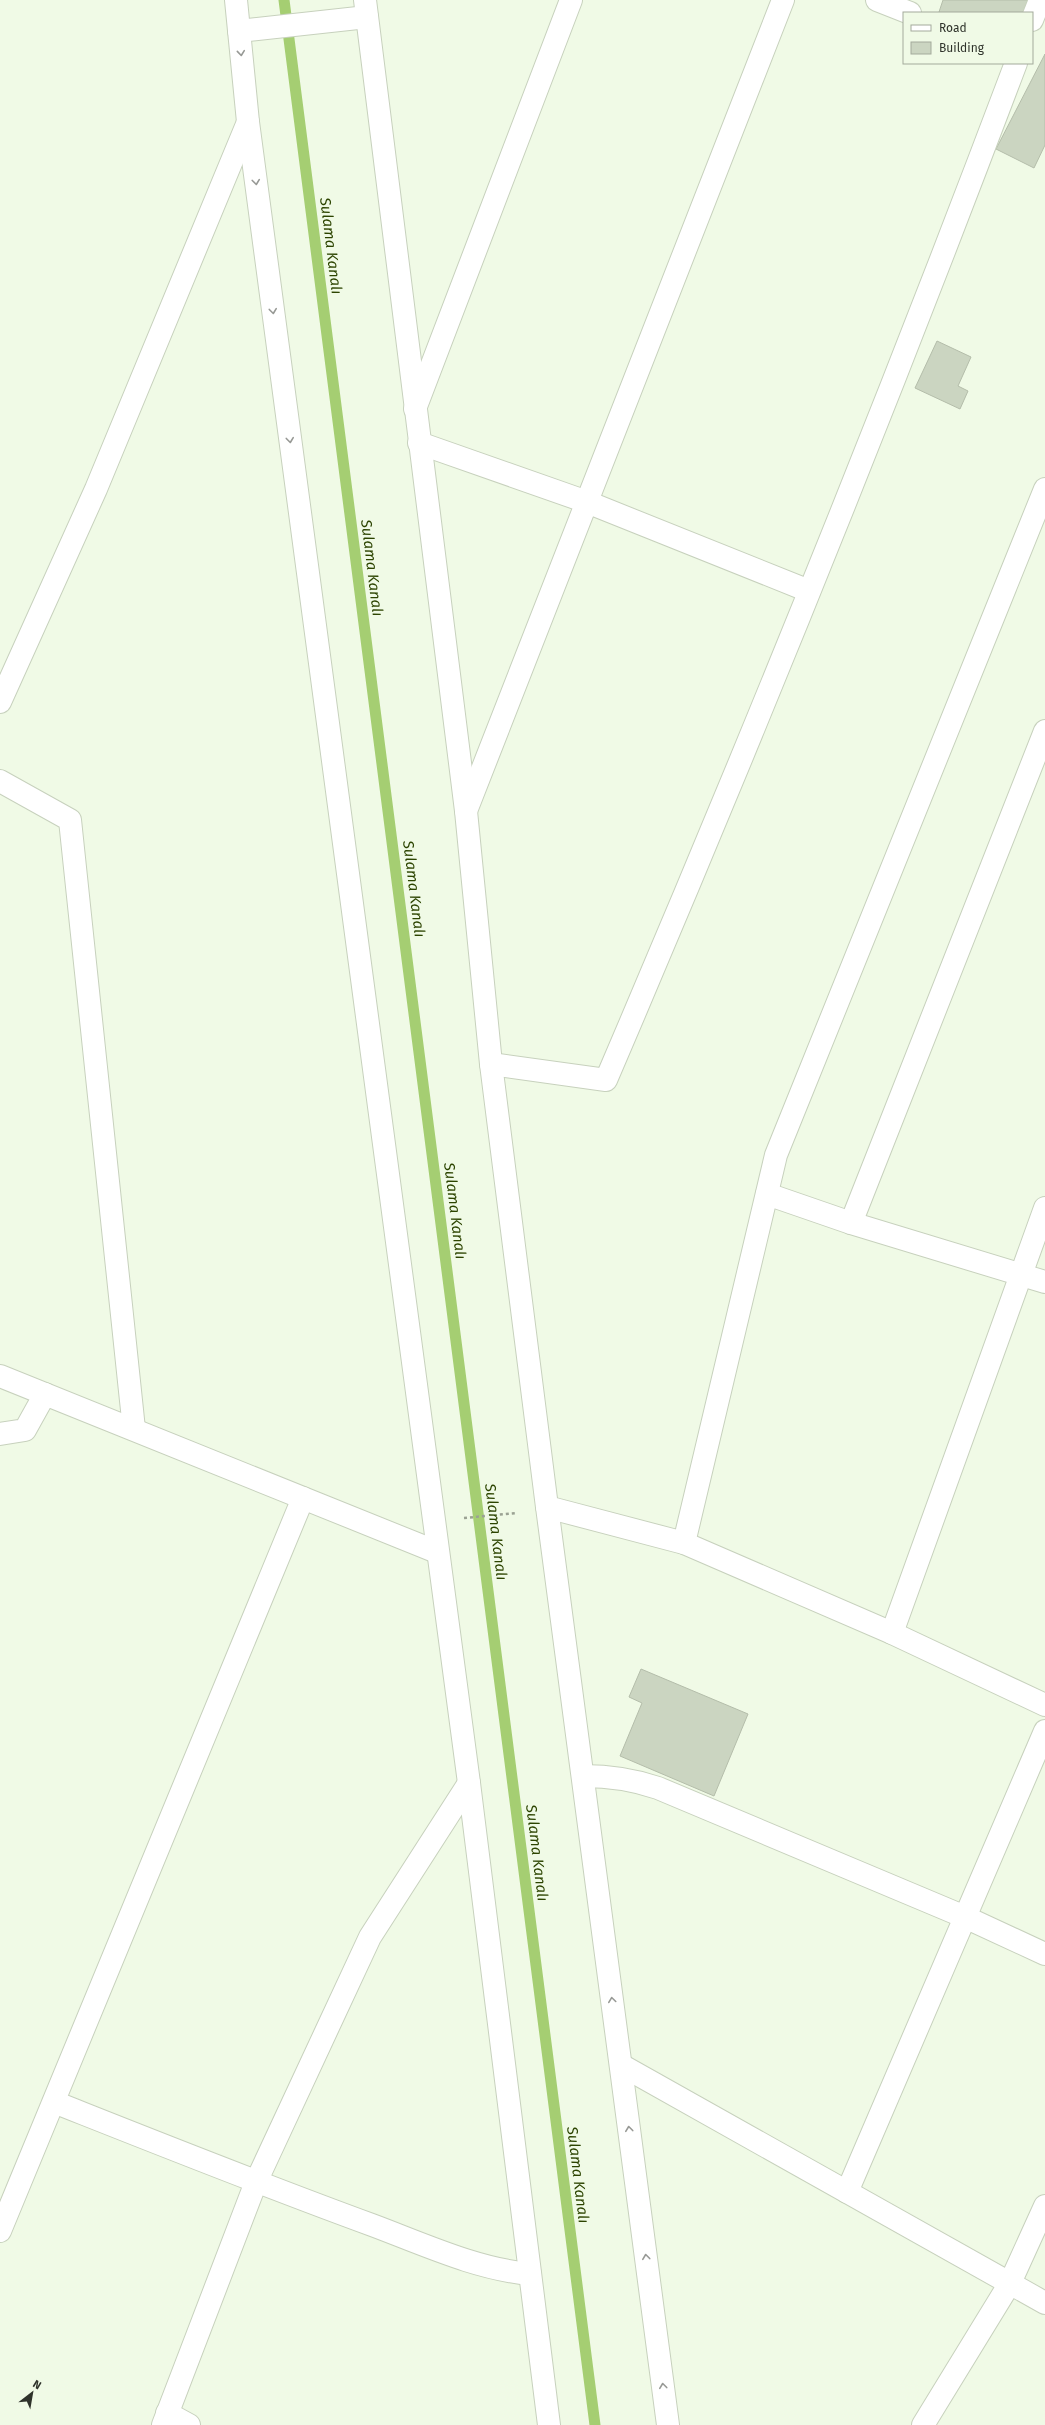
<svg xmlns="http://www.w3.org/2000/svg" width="1045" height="2425" viewBox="0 0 1045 2425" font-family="'Fira Sans',sans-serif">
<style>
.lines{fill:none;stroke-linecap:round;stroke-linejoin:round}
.stream{stroke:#a5ce72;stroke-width:11}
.building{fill:#cbd5c1;stroke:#b4bdaa}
.lane-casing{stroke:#c7d1bd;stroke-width:24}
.street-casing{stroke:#c7d1bd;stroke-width:24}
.secondary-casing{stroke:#c7d1bd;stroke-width:24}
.path{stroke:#9ba293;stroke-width:2.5;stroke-dasharray:3 3;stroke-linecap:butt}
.lane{stroke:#fff;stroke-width:22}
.street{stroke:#fff;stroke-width:22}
.secondary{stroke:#fff;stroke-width:22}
.oneway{stroke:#979995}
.labels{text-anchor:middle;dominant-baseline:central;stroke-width:3;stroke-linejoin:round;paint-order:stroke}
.water-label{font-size:15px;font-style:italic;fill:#2c4400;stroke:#f0fae6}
</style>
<rect width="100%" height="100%" fill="#f0fae6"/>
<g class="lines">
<polyline class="stream" points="284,0 595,2425"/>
</g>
<g class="building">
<polygon points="943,0 1029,0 1024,13 942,13 939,12"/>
<polygon points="1045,54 1045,145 1034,168 996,149"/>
<polygon points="937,341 971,357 958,386 968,391 960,409 915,388"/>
<polygon points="641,1669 748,1714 714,1796 620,1756 642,1703 629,1697"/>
</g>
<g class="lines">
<g class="lane-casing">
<path id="lane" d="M54 2102C160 2144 265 2186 372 2225 423 2244 476 2269 530 2274"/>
</g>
<g class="street-casing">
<g id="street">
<polyline points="877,0 910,13"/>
<polyline points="1032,20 1040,0"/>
<polyline points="239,31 367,17"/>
<polyline points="415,409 571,0"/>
<polyline points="419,443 587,502 809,591"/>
<polyline points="0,702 96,489 248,122"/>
<polyline points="0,781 70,820 134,1429"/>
<polyline points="466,811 783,0"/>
<path d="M491 1064 606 1080C750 744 887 405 1016 63"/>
<polyline points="767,1194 851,1223 1045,1282"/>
<polyline points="851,1223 1045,731"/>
<polyline points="0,1376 437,1552"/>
<polyline points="0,1434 25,1430 45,1394"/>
<polyline points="547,1507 684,1543 892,1633 1045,1705"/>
<polyline points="684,1543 776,1155 1045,489"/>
<polyline points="892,1633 1045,1208"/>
<path d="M583 1776C610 1776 632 1779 658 1788L965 1917 1045 1954"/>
<polyline points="621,2065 1045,2303"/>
<polyline points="847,2192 1045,1731"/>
<polyline points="0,2231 303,1498"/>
<polyline points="167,2413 189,2425"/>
<polyline points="163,2425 256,2182 370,1937 469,1783"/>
<polyline points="923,2425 1010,2283 1045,2206"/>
</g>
</g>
<g class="secondary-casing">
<g id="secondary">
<polyline points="236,0 248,122 469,1783 549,2425"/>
<polyline points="365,0 466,811 491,1064 547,1507 668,2425"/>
</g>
</g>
<polyline class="path" points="464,1518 517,1513"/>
<use href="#lane" class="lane"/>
<use href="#street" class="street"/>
<use href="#secondary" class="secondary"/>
</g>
<defs><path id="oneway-chevron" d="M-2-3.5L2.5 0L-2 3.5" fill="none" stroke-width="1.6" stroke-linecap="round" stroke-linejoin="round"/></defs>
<g class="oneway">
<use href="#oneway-chevron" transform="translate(241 53) rotate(84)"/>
<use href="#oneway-chevron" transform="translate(256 182) rotate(83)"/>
<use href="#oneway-chevron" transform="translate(273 311) rotate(83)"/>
<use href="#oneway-chevron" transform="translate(290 440) rotate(83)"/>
<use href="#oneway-chevron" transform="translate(612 2000) rotate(-98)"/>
<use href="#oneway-chevron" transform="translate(629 2129) rotate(-97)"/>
<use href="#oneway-chevron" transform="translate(646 2257) rotate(-97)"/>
<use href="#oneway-chevron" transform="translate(663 2386) rotate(-97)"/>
</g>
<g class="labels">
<g class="water-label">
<text transform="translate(331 246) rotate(83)">Sulama Kanalı</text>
<text transform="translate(372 568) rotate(83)">Sulama Kanalı</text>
<text transform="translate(414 889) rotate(83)">Sulama Kanalı</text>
<text transform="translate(455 1211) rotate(83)">Sulama Kanalı</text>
<text transform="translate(496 1532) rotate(83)">Sulama Kanalı</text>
<text transform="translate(537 1853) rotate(83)">Sulama Kanalı</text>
<text transform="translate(578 2175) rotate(83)">Sulama Kanalı</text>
</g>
</g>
<rect x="903" y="12" width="130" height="52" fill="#f0fae6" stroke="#a3aa9b"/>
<rect x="911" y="25" width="20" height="6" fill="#ffffff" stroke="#a3aa9b"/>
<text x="939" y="32" font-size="12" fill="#2f332b">Road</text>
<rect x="911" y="42" width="20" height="12" fill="#cbd5c1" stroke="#a3aa9b"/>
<text x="939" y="52" font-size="12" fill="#2f332b">Building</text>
<g transform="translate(32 2393) rotate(31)" stroke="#f0fae6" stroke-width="3" paint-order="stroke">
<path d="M0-3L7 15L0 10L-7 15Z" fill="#2f332b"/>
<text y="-6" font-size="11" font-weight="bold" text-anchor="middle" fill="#2f332b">N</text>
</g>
</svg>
